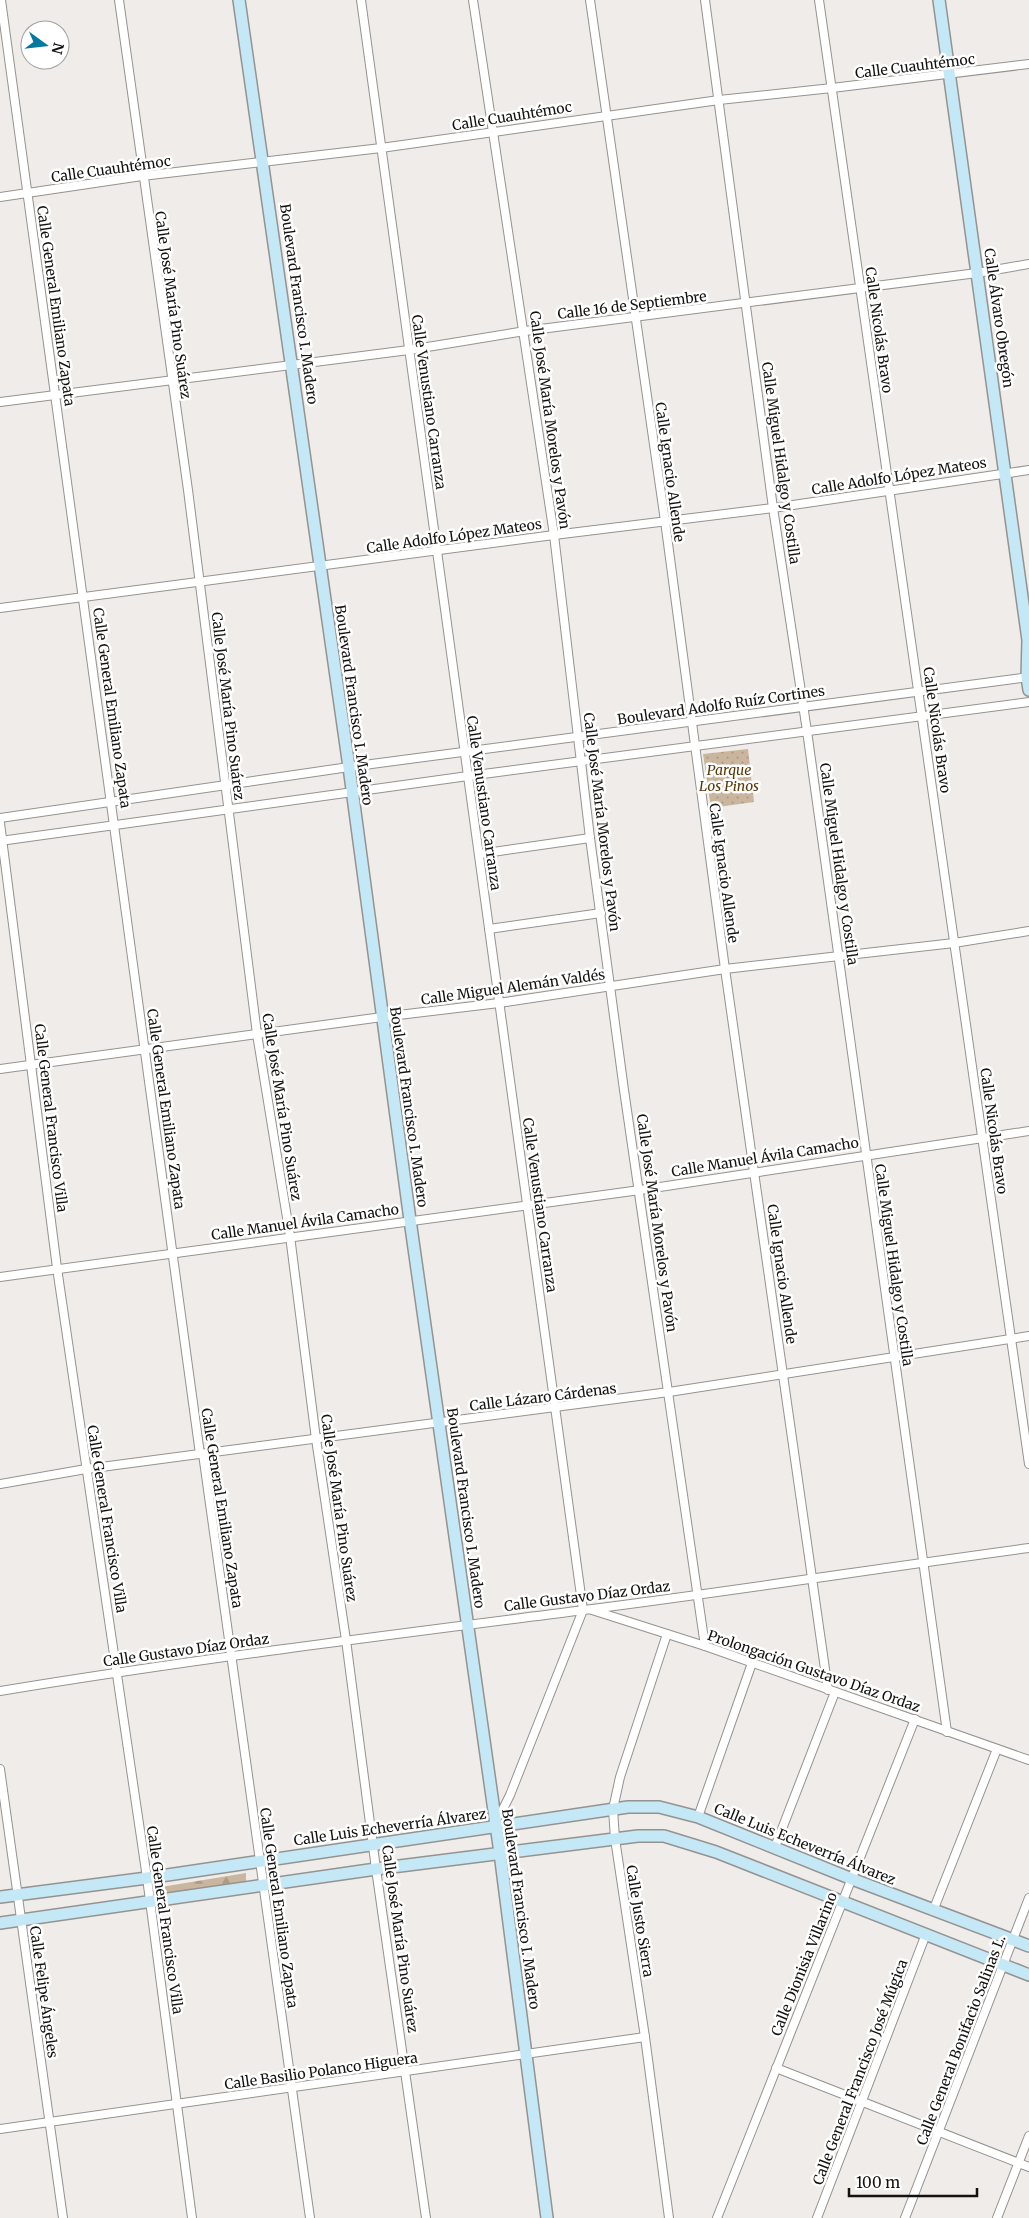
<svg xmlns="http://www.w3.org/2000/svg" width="1029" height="2218" viewBox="0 0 1029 2218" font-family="Merriweather,serif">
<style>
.grass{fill:url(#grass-dots)}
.forest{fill:url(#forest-firs)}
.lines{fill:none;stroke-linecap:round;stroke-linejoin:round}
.street-casing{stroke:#959390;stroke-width:10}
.secondary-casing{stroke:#959390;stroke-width:14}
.street{stroke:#fff;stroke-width:8}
.secondary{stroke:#c5e8f7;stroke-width:11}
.labels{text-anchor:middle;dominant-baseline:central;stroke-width:5;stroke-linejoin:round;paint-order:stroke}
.street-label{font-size:14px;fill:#131211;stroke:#fff}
.park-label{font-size:14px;font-style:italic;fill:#583704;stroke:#fff}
</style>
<defs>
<pattern id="grass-dots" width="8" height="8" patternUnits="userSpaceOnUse" patternTransform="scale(1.25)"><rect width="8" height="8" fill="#cab69e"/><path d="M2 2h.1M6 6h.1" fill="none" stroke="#ad9b87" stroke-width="1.8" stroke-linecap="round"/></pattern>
<pattern id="forest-firs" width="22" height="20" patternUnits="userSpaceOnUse" patternTransform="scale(1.25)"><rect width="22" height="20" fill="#cab69e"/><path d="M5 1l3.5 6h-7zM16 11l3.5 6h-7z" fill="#ad9b87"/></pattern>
</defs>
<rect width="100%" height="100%" fill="#efece9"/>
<polygon class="grass" points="748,749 754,802 711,808 703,754"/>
<polygon class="forest" points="246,1873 246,1884 156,1898 155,1888"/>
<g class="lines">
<g class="street-casing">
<g id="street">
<polyline points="1,0 200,1454 203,1454 310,2218"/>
<polyline points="119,0 188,490 257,1034 290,1236 316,1439 346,1640 376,1869 426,2218"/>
<polyline points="361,0 583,1610 510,1795 501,1813 494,1820"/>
<polyline points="473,0 554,535 590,838 624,1090 705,1646"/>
<polyline points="590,0 665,521 725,969 828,1690"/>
<polyline points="705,0 773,508 807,731 947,1732"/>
<polyline points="819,0 1029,1464"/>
<polyline points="0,197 142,176 381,148 719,100 832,88 1029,64"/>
<polyline points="0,402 409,350 525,331 977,273 1029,264"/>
<polyline points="0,608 554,535 773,508 1029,470"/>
<polyline points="0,818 349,767 1029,677"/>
<polyline points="0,823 57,1268 147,1878 192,2218"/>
<polyline points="0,841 468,776 1029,702"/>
<polyline points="479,854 590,838"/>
<polyline points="489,929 601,913"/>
<polyline points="0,1069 382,1017 499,1003 725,969 954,943 1029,931"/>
<polyline points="0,1277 640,1190 1029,1131"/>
<polyline points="0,1484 86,1469 669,1392 1029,1336"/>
<polyline points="592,1610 705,1646 1029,1760"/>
<polyline points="667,1634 620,1777 613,1809 615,1839 645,2037 669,2218"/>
<path d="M0 1691C194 1659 389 1635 584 1610 733 1591 881 1568 1029 1548"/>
<polyline points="0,1769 63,2218"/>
<polyline points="698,1817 752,1663"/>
<polyline points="775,1847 835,1692"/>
<polyline points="933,1911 997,1749"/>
<polyline points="776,2068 1029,2167"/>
<polyline points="0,2129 645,2037"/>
<polyline points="717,2218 915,1719"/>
<polyline points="817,2218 926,1934"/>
<polyline points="905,2218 1029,1898"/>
<polyline points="997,2218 1029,2136"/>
</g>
</g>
<g class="secondary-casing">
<g id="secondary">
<polyline points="239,0 349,767 410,1220 500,1853 547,2218"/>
<polyline points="939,0 1028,640 1027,677 1029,690"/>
<polyline points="0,1897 147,1878 628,1807 659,1807 698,1817 852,1879 1029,1946"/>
<polyline points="0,1923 376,1869 638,1836 664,1836 716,1852 1029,1975"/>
</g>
</g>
<use href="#street" class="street"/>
<use href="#secondary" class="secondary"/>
</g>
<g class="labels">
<g class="street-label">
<text transform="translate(915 66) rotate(-7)">Calle Cuauhtémoc</text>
<text transform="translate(512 116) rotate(-9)">Calle Cuauhtémoc</text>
<text transform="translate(111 169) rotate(-8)">Calle Cuauhtémoc</text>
<text transform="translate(299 304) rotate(82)">Boulevard Francisco I. Madero</text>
<text transform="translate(173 305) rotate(82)">Calle José María Pino Suárez</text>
<text transform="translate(632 305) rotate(-7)">Calle 16 de Septiembre</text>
<text transform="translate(56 306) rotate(82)">Calle General Emiliano Zapata</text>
<text transform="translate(999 318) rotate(82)">Calle Álvaro Obregón</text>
<text transform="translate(879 330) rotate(82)">Calle Nicolás Bravo</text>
<text transform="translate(429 402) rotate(82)">Calle Venustiano Carranza</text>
<text transform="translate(550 420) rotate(82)">Calle José María Morelos y Pavón</text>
<text transform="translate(781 463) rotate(82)">Calle Miguel Hidalgo y Costilla</text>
<text transform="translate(670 472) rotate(82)">Calle Ignacio Allende</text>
<text transform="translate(899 476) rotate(-9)">Calle Adolfo López Mateos</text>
<text transform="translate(454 536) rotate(-8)">Calle Adolfo López Mateos</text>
<text transform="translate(354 705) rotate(82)">Boulevard Francisco I. Madero</text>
<text transform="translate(721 705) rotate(-8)">Boulevard Adolfo Ruíz Cortines</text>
<text transform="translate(228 706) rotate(83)">Calle José María Pino Suárez</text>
<text transform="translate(112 708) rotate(82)">Calle General Emiliano Zapata</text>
<text transform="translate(937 730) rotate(82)">Calle Nicolás Bravo</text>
<text transform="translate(484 803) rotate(82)">Calle Venustiano Carranza</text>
<text transform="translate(602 822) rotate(83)">Calle José María Morelos y Pavón</text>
<text transform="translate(839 864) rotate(82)">Calle Miguel Hidalgo y Costilla</text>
<text transform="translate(724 873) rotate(82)">Calle Ignacio Allende</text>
<text transform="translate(513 987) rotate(-8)">Calle Miguel Alemán Valdés</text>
<text transform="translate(282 1107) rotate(81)">Calle José María Pino Suárez</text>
<text transform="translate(409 1107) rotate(82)">Boulevard Francisco I. Madero</text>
<text transform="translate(166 1109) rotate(82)">Calle General Emiliano Zapata</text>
<text transform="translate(51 1118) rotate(83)">Calle General Francisco Villa</text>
<text transform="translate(994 1131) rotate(82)">Calle Nicolás Bravo</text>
<text transform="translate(765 1157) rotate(-9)">Calle Manuel Ávila Camacho</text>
<text transform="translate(540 1205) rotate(82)">Calle Venustiano Carranza</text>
<text transform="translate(305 1222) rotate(-8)">Calle Manuel Ávila Camacho</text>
<text transform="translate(657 1223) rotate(82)">Calle José María Morelos y Pavón</text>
<text transform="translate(894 1265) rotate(82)">Calle Miguel Hidalgo y Costilla</text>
<text transform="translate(782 1274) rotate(82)">Calle Ignacio Allende</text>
<text transform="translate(543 1397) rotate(-7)">Calle Lázaro Cárdenas</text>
<text transform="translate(222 1508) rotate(81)">Calle General Emiliano Zapata</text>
<text transform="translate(339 1508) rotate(82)">Calle José María Pino Suárez</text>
<text transform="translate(466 1508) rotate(82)">Boulevard Francisco I. Madero</text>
<text transform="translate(107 1519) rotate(81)">Calle General Francisco Villa</text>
<text transform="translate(587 1596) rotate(-7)">Calle Gustavo Díaz Ordaz</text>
<text transform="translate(186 1650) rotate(-8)">Calle Gustavo Díaz Ordaz</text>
<text transform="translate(814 1671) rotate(19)">Prolongación Gustavo Díaz Ordaz</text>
<text transform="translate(390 1827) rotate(-8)">Calle Luis Echeverría Álvarez</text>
<text transform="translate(805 1844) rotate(22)">Calle Luis Echeverría Álvarez</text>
<text transform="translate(279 1908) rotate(82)">Calle General Emiliano Zapata</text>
<text transform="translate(521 1909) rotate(82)">Boulevard Francisco I. Madero</text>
<text transform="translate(165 1920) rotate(82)">Calle General Francisco Villa</text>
<text transform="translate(640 1921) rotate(81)">Calle Justo Sierra</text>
<text transform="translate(400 1939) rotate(82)">Calle José María Pino Suárez</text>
<text transform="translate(804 1964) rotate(-68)">Calle Dionisia Villarino</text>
<text transform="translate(44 1992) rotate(82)">Calle Felipe Ángeles</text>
<text transform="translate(961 2040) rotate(-69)">Calle General Bonifacio Salinas L.</text>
<text transform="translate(321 2071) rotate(-8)">Calle Basilio Polanco Higuera</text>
<text transform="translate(860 2072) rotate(-69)">Calle General Francisco José Múgica</text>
</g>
<g class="park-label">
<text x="729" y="770">Parque<tspan x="729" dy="16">Los Pinos</tspan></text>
</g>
</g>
<g transform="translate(45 45) rotate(105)"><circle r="24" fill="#ffffff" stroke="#a1a0a0"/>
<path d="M0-4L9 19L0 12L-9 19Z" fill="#0079a1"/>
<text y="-8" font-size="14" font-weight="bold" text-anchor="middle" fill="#131211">N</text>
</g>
<path d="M849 2188v8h128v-8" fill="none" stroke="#131211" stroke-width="2.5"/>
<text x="856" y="2188" font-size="15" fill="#131211" stroke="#ffffff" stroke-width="4" paint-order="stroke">100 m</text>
</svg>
